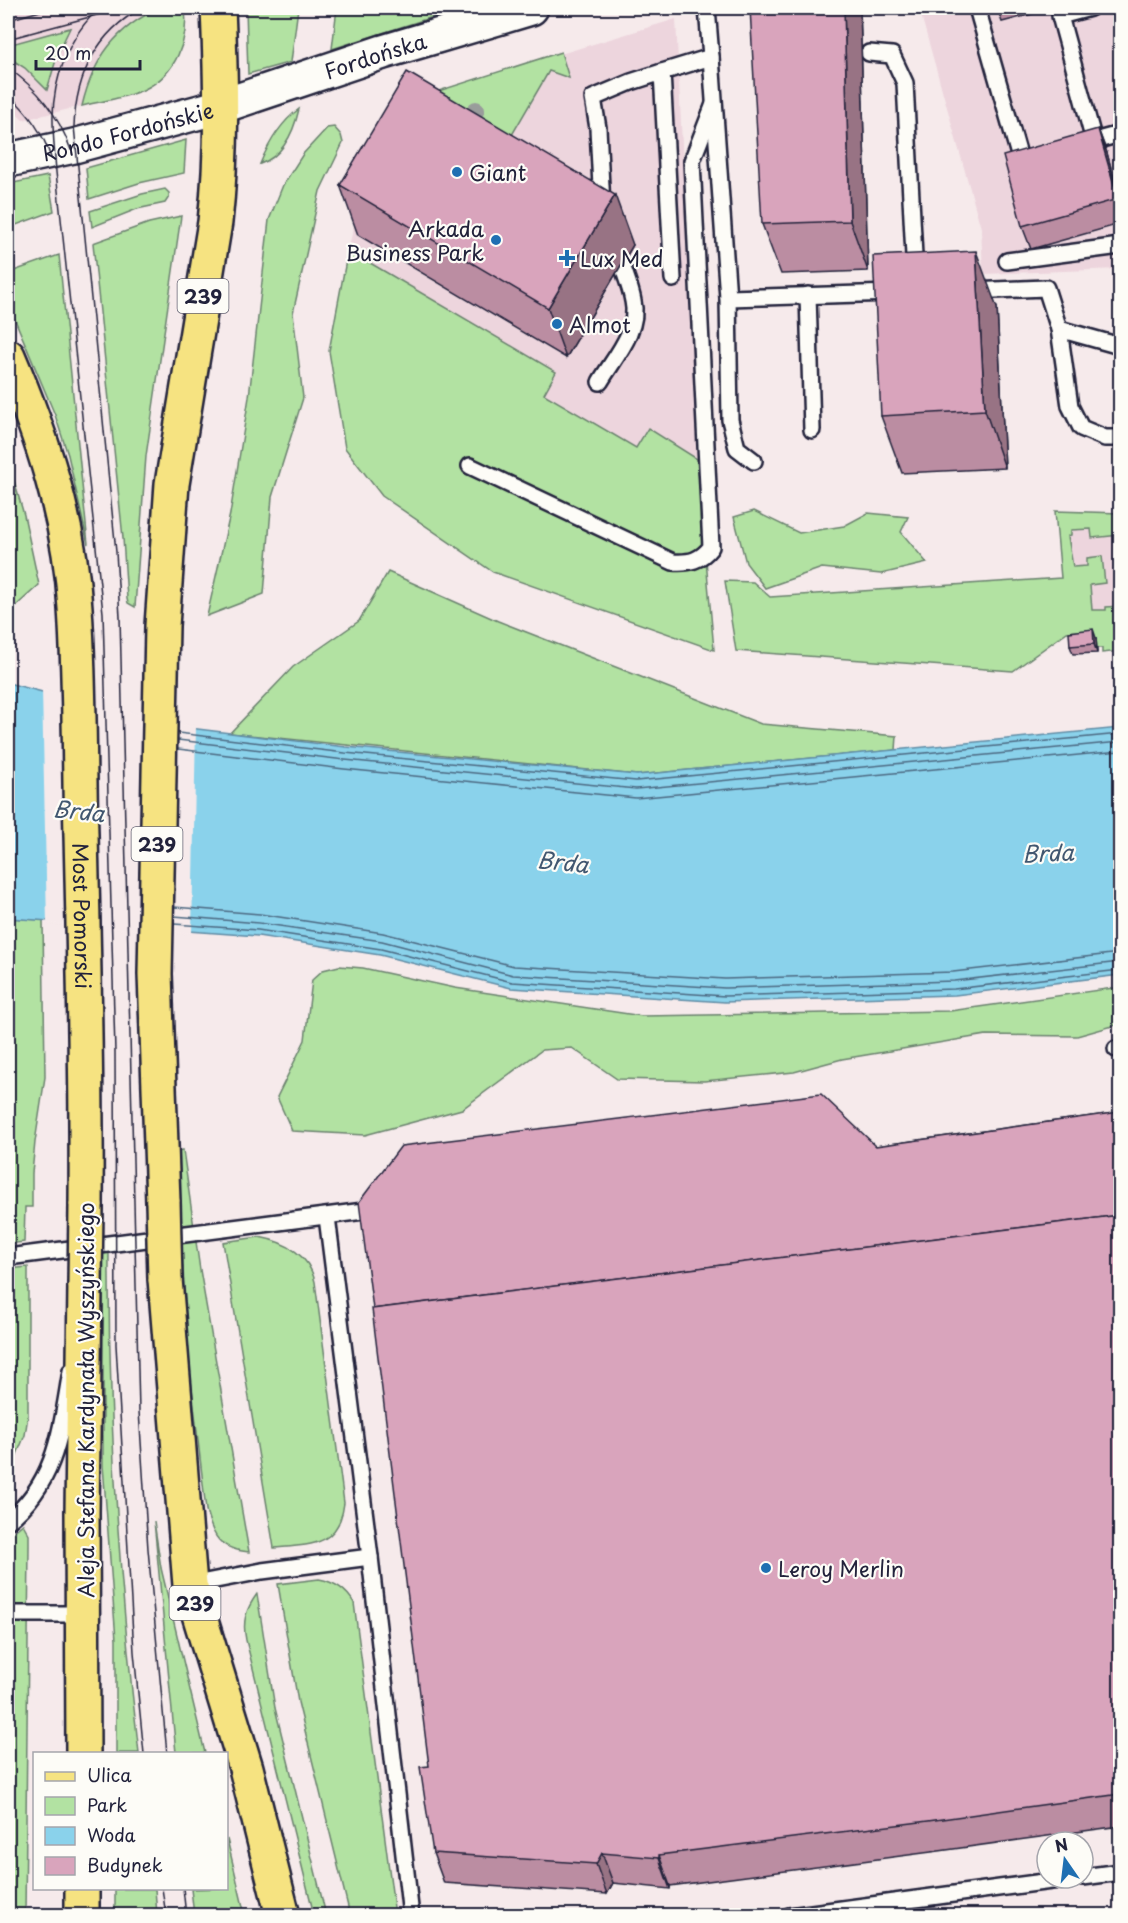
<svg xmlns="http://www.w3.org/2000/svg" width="1128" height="1923" viewBox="0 0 1128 1923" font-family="'Playpen Sans',sans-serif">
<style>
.built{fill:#edd5dd}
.green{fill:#b2e2a2;stroke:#6a826e;stroke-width:1.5}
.water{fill:#8ad2eb;stroke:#608ca5;stroke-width:1.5}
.pier{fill:#f6eaeb}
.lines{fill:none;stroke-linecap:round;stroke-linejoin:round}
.shore{stroke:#4c6881;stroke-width:1.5}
.lane-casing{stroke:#22223b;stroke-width:20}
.secondary-casing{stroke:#22223b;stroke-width:38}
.primary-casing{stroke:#22223b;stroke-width:38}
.lane{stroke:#fdfcf7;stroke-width:15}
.secondary{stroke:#fdfcf7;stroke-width:33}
.primary{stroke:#f6e381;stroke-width:33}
.tram{stroke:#22223b;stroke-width:1.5}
.primary-bridge-casing{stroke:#22223b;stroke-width:38;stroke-linecap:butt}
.primary-bridge{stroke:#f6e381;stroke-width:33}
.tree{fill:#999c9b}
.wall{fill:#bb8da2;stroke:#22223b;stroke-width:1.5}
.shaded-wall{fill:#987384;stroke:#22223b;stroke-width:1.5}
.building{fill:#d9a4bc;stroke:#22223b;stroke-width:1.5}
.poi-dot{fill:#1f6fb2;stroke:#fdfcf7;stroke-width:2}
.labels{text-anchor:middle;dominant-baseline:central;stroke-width:4.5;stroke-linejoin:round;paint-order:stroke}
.shield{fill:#fdfcf7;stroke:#646373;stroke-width:1.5}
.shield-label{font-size:20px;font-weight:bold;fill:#22223b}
.street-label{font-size:21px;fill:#22223b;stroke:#fdfcf7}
.poi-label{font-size:21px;fill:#22223b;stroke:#fdfcf7;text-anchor:start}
.water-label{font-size:22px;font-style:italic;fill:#415770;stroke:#fdfcf7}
</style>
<rect width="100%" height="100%" fill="#f6eaeb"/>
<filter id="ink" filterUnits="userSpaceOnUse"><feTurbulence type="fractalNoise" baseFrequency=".0167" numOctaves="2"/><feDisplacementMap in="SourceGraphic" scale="12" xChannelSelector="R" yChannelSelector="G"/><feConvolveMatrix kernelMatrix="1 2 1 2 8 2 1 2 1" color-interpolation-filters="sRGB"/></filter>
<g filter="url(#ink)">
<g class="built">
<polygon points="29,8 160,8 125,29 113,40 96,65 89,81 82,106 23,120 8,106 8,57 25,68 47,89 58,53 70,28 8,45 8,13"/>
<polygon points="919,8 1120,8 1120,269 983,274 981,228"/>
<polygon points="676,19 697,459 648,428 636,448 543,393 556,373 348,250 354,226 399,103"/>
<polygon points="1055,511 1120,513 1120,645 1097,648 1096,638 1086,631 1067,632"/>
</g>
<g class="green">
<path d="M160 8H185C189 40 176 74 145 89 126 98 103 101 82 106 93 59 116 27 160 8Z"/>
<polygon points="246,8 298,8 291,62 248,74"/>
<polygon points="337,8 461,8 332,49"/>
<polygon points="70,28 58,53 47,90 25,68 8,57 8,45"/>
<polygon points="561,52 569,78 549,71 498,159 429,94"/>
<path d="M299 109C294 131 283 156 260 164 269 142 280 123 299 109Z"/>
<polygon points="334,127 341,135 343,143 320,191 293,313 303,398 272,497 264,594 207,616 230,514 249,397 269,220 283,185 303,154 327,128"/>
<polygon points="186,140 184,173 139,183 89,199 86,168"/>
<polygon points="48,176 54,211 8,228 8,184"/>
<polygon points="165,189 169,193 169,197 165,203 137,209 92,227 90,211 142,194"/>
<polygon points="181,216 146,456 135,607 128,603 127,599 123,538 93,243 149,223"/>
<polygon points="348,250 556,372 544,394 636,448 648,428 697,459 714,650 493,572 382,496 345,448 329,351"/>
<polygon points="59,255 88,544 68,455 55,415 8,303 8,273"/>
<polygon points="8,460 24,515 39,585 8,613"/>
<polygon points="754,511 799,533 844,526 868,513 908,517 901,532 927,563 881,574 822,568 765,588 746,563 734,517"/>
<polygon points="1055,511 1120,513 1120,535 1092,538 1091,529 1071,530 1071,535 1068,536 1073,567 1087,566 1087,558 1102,556 1105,583 1090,585 1092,610 1106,610 1106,607 1120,606 1120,651 1102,653 1102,648 1097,648 1096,638 1086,631 1067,632 1013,671 736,651 725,581 753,582 770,597 1061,578"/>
<polygon points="388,572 498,621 761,724 897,736 896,750 637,775 230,733 293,667 359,621"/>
<polygon points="8,918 43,920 45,1077 35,1142 32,1173 32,1207 25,1207 24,1242 8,1244"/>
<polygon points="339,966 363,968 455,988 642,1016 950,1011 1120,987 1120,1024 1077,1036 986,1035 842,1059 794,1072 704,1081 617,1079 572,1048 542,1050 462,1109 365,1135 292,1131 277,1097 305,1040 312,980 323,970"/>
<path d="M183 1150 200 1270 249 1552C219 1549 213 1537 206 1510L186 1336 178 1151Z"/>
<path d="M259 1237C286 1242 309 1254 315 1282L344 1503C339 1547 310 1545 274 1548L223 1242Z"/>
<path d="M103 1248H109C108 1417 119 1586 139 1753H116V1640L103 1465Z"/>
<polygon points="28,1267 28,1416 25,1435 8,1476 8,1269"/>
<polygon points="154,1521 161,1568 205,1753 176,1753"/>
<polygon points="23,1524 29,1535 29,1546 25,1915 8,1916 8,1536"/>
<path d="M319 1579C335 1582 346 1589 354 1603L395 1915H350L298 1702 278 1584Z"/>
<path d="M257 1594 275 1708 326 1915H314L246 1640C242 1621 246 1609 257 1594Z"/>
<polygon points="227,1839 245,1915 194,1915 191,1889 226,1888"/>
<polygon points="115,1889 155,1889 157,1915 115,1915"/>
</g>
<polygon class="water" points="8,683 173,726 346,747 637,775 1120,728 1120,975 955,995 725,1002 511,988 380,955 258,936 8,918"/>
<polygon class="pier" points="42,689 173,723 196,726 192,934 47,924"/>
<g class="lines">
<g class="shore">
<polyline points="178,733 345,753 636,781 1120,734"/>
<polyline points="178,740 345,760 636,789 1120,742"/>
<polyline points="178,749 344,769 636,798 1120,751"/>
<polyline points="174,907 260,914 383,933 514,966 725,979 953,972 1120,953"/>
<polyline points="174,916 259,923 382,941 513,975 725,988 954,981 1120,962"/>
<polyline points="174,924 258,930 381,949 512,982 725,996 954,989 1120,970"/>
</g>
<g class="lane-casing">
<g id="lane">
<polyline points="977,8 1021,162 1028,159"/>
<polyline points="1090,8 1060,16 1094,141"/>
<polyline points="869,53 892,55 905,83 915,275"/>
<polyline points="711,57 728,298 730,420 737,448 754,461"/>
<polyline points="1083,144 1120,134"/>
<polyline points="602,206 598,128 593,98 631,82 662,72"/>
<polyline points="1007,261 1120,246"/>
<polyline points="673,279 662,72 711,57 707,8"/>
<polyline points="971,291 1046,288 1059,329 1070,406 1081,428 1105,438 1120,438"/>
<polyline points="808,295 812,430"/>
<polyline points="728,298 893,293"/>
<polyline points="1059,329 1120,346"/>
<path d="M600 382C614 358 640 330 633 301 631 289 626 277 622 265"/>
<path d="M470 466 673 562C690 563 700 561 711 547L692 161 714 104"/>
<polyline points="1116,1049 1120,1049"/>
<polyline points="327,1217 370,1557 411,1916"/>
<polyline points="8,1257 379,1209"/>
<path d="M8 1521C57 1482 61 1429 71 1371"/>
<polyline points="190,1585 262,1571 370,1557"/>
<polyline points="8,1614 84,1614"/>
<polyline points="1083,1877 1120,1872"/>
<polyline points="789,1916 1074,1878"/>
</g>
</g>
<g class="secondary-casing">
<g id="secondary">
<path id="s1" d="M8 160 74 146 222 106 383 52 531 8"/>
</g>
</g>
<g class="primary-casing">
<g id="primary">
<path id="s2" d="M8 356C42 436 70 520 75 608 80 683 79 759 81 835 84 959 87 1082 86 1206"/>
<path d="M163 1202 155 974 162 626 172 484 215 222C223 150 221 79 218 8"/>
<polyline points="165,1279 190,1585 246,1768 283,1916"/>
<polyline points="83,1754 82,1512 85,1285"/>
<polyline points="82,1916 82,1888"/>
</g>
</g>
<use href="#lane" class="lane"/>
<use href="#secondary" class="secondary"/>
<use href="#primary" class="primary"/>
<g class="tram">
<path d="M100 8C69 34 52 81 53 121 53 138 55 155 56 172L103 613 115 1052 116 1345 134 1652 144 1754"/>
<path d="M142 8C97 32 76 75 74 126L116 552 120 617 139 1411 148 1549 167 1754"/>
<polyline points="8,20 51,8"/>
<polyline points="8,39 123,8"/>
<path d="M8 68C38 89 58 114 71 150"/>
<path d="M8 94C28 112 43 132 51 158"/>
<polyline points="162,1888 166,1916"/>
<polyline points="183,1888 186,1916"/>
</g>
<g class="primary-bridge-casing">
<g id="primary-bridge">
<polyline points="163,1202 165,1279"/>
<polyline points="85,1285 86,1206"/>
</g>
</g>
<use href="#primary-bridge" class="primary-bridge"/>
</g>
<circle class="tree" cx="476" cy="110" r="9"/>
<g class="wall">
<polygon points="860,8 868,271 781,274 762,224"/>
<polygon points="997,8 1055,8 1002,22"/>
<polygon points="1098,129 1107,153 1120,201 1120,224 1031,249 1022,226"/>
<polygon points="340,185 633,245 566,358 358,235"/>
<polygon points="997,308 1005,468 902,473 881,416"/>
<polygon points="1096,638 1097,653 1073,654 1070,646"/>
<polygon points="1120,1112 1120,1826 939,1851 670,1886 670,1889 613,1883 607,1894 444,1883 433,1853 429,1766 876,1146"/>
</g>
<g class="shaded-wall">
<polygon points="844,8 860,8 868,271 850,221"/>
<polygon points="1098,129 1107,153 1120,201 1120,206"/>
<polygon points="615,195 633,245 566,358 548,308"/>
<polygon points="976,251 997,308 1005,468 985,410"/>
<polygon points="1093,629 1096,638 1097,653 1094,644"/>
<polygon points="602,1853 613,1883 607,1894 596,1864"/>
<polygon points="659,1855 670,1886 670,1889 659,1858"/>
</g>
<g class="building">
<polygon points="750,8 844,8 850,221 762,224"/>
<polygon points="407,72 615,195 548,308 340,185"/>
<polygon points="1098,129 1118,199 1022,226 1003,156"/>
<polygon points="976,251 985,410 881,416 873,256"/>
<polygon points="1093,629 1094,644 1070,646 1069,632"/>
<polygon points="821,1094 876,1146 1120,1112 1120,1215 373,1309 359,1202 401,1146"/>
<polygon points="1120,1215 1120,1794 928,1821 659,1855 659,1858 602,1853 596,1864 433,1853 420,1767 429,1766 372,1309"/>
</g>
</g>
<g class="poi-dot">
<circle cx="457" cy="172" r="6"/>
<circle cx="496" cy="240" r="6"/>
<path d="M564 249h6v6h6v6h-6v6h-6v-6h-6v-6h6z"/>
<circle cx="557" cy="324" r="6"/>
<circle cx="766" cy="1568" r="6"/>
</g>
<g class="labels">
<g class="shield">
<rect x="177.5" y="279" width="51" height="34" rx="4.5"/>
<rect x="131.5" y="827" width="51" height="34" rx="4.5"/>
<rect x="169.5" y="1586" width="51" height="34" rx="4.5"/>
</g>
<g class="shield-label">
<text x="203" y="296">239</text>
<text x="157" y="844">239</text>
<text x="195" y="1603">239</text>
</g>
<g class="street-label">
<text stroke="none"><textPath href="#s1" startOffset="382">Fordońska</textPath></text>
<text stroke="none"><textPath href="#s1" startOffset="123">Rondo Fordońskie</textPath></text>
<text stroke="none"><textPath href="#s2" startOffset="570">Most Pomorski</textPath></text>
<text transform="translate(85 1400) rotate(-90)">Aleja Stefana Kardynała Wyszyńskiego</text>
</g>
<g class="poi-label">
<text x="469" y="172">Giant</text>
<text x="484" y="228" text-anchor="end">Arkada<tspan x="484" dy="24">Business Park</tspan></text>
<text x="580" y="258">Lux Med</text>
<text x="569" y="324">Almot</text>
<text x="778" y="1568">Leroy Merlin</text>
</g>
<g class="water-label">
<text transform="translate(79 810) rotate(6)">Brda</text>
<text transform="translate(1048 852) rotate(-2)">Brda</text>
<text transform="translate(563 861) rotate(6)">Brda</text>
</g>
</g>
<rect width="1128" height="1923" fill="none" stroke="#fdfcf7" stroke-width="30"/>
<rect x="15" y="15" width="1098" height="1893" fill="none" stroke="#22223b" stroke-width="2" filter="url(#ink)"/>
<rect x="33" y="1752" width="195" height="138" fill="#fdfcf7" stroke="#a5a5ac" stroke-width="1.5"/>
<rect x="45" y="1772" width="30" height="9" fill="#f6e381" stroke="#a5a5ac" stroke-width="1.5"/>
<text x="87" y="1782" font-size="18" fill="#22223b">Ulica</text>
<rect x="45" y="1797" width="30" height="18" fill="#b2e2a2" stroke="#a5a5ac" stroke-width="1.5"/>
<text x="87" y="1812" font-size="18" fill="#22223b">Park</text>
<rect x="45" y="1827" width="30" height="18" fill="#8ad2eb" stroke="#a5a5ac" stroke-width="1.5"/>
<text x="87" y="1842" font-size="18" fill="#22223b">Woda</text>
<rect x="45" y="1857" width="30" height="18" fill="#d9a4bc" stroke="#a5a5ac" stroke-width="1.5"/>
<text x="87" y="1872" font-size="18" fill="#22223b">Budynek</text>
<g transform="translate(1065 1860) rotate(346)"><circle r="28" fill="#fdfcf7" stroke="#a5a5ac" stroke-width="1.5"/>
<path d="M0-4.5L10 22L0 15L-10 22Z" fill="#1f6fb2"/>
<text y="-9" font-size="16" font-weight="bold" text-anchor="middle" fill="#22223b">N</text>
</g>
<path d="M36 60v9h104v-9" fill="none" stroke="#22223b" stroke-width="3"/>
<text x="45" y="60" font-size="18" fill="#22223b" stroke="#fdfcf7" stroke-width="4.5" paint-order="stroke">20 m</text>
</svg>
